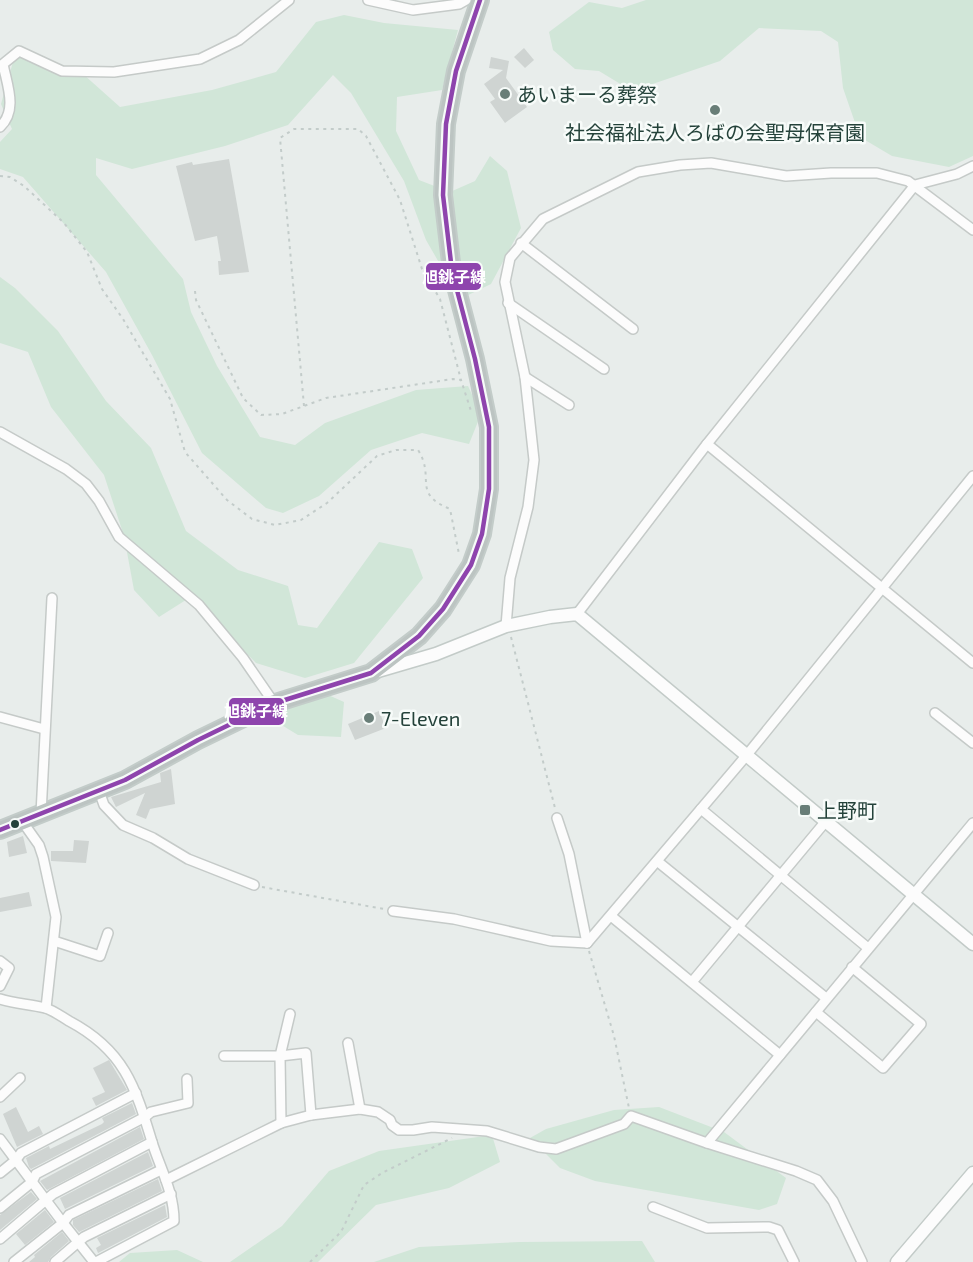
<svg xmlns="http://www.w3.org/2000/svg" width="973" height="1262" viewBox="0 0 973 1262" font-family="'Exo 2','Noto Sans JP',sans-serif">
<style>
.green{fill:#d1e6d8}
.building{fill:#cfd4d2}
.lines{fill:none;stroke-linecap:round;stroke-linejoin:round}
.street-casing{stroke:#c5cac8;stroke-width:12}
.secondary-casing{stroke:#c3cbc8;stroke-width:15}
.highway-casing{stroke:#c3ccc9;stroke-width:20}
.path{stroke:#c3ccca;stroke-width:2;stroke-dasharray:3 4.5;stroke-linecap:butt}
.street{stroke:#fcfcfc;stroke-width:9}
.secondary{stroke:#fcfcfc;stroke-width:12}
.highway{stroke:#bcc4c2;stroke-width:16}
.bus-1-casing{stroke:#f7fbf9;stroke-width:9}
.bus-1{stroke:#8e44ad;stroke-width:4.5}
.poi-dot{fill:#697e78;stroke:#f7fbf9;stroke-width:2}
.bus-dot{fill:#24423a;stroke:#f7fbf9;stroke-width:2}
.labels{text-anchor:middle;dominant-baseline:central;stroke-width:5;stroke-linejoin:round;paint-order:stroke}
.poi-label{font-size:20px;fill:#24423a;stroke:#f7fbf9;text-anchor:start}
.line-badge{stroke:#f7fbf9;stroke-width:2}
.badge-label{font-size:16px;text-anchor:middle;font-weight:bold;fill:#fff}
</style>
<rect width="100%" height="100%" fill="#e8edeb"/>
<g class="green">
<polygon points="646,0 973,0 973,156 949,167 892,156 860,137 843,88 838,42 821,31 759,28 720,61 632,91 599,71 575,69 553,50 549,32 589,2 622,8"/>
<polygon points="344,15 384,23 458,30 442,90 397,97 396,131 419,180 450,192 475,181 490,156 507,171 521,228 491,284 460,299 426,240 404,181 351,93 333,75 288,125 225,146 132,169 96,158 96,175 183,279 191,312 217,366 260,437 295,445 325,423 416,390 468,386 481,414 469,444 422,433 371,450 319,496 283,513 266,508 202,453 152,355 106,272 23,177 0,169 0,142 12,129 1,104 15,55 83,74 120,107 212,90 276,72 316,22"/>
<polygon points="0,277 15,288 58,331 106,401 151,448 186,531 238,570 288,586 298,625 317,628 379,542 412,549 423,578 354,663 305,678 256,663 210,616 189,598 159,617 134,590 124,536 104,475 51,407 28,352 0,343"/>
<polygon points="326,694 344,702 341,737 298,735 275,721 273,710"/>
<polygon points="659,1107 724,1132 786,1178 777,1204 759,1210 595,1181 560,1168 530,1138 546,1129 614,1110"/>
<polygon points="492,1135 500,1162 449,1188 376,1205 318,1262 230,1262 282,1226 329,1171 379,1151"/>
<polygon points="642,1241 655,1262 374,1262 419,1247 520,1242"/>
<polygon points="177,1250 203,1262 119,1262 130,1253"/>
</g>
<g class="building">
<polygon points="524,48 534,60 525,68 514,57"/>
<polygon points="491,57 509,61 506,78 527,107 505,123 490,102 495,99 484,84 503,70 489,68"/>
<polygon points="229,159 249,272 219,275 218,261 221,261 217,236 195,241 176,166 192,162 193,165"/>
<polygon points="379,711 386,728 355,740 348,724"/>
<polygon points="171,769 175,804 150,809 146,819 136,815 145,793 116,807 111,797 161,782 160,773"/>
<polygon points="23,836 27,853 9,857 7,842"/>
<polygon points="74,840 89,841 86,863 51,861 51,851 73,851"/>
<polygon points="29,892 32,906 0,912 0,898"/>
<polygon points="109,1060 127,1090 96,1106 92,1098 105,1092 93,1068"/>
<polygon points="132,1103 136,1114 31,1169 29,1167 26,1158 49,1146 50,1149 102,1124 104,1122 102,1118"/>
<polygon points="16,1107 28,1132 39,1126 43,1134 17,1147 3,1114"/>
<polygon points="140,1127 144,1139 47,1190 40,1181"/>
<polygon points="148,1152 153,1166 65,1209 60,1198"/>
<polygon points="158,1179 162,1191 79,1232 73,1225 73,1220"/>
<polygon points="31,1192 37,1199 0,1230 0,1215"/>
<polygon points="165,1205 167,1217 98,1253 96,1248 101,1245 97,1238"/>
<polygon points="45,1210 54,1222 25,1245 16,1234"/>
<polygon points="62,1232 69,1241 51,1257 48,1262 29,1262 35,1257 34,1255"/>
</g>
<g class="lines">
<g class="street-casing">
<g id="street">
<polyline points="368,0 413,10 459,4 466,0"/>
<path d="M0 127C18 110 7 85 3 64L19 51 62 71 114 72 200 59 239 40 289 0"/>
<polyline points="521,243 633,329"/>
<polyline points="508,303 604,369"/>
<polyline points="525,377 569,405"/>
<polyline points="0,432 66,469 86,484 99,501 119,537 199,605 243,658 274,703"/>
<polyline points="707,444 973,663"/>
<polyline points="577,614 707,444 915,185 957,174 973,166"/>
<polyline points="506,626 510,578 528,507 534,460 525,377 505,282 510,258 543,219 638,172 680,165 711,163 786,176 831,173 877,173 908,181 973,230"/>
<polyline points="935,713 973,743"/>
<polyline points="0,717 44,729"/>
<polyline points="99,791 104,805 123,825 153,838 188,859 254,885"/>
<polyline points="701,809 868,948"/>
<polyline points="41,814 52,598"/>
<polyline points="557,818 569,854 587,943"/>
<polyline points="22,821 39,845 43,857 56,917 46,1008"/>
<polyline points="657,861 826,998"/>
<polyline points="393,911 454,919 551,941 587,943"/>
<polyline points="611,916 780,1055"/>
<polyline points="54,941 100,956 108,933"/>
<polyline points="587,943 746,756 973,476"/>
<polyline points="0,961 9,968 0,986"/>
<polyline points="692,982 826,821"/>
<path d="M0 999C15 1004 30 1004 45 1008 53 1010 62 1017 69 1021 124 1050 135 1086 152 1142 160 1168 174 1192 174 1221L96 1262"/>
<polyline points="816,1012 883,1068 921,1024 852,967"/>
<polyline points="348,1043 360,1109"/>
<polyline points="224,1056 280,1056 306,1053 311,1115"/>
<polyline points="0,1097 20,1078"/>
<polyline points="281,1123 280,1056 290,1014"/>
<polyline points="0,1139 63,1223 94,1262"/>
<polyline points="707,1143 973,823"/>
<polyline points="0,1173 16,1160 21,1153 136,1093"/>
<polyline points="166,1180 281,1123 311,1115 360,1109 378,1112 390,1120 392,1125 399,1130 413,1130 432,1127 487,1131 539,1147 556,1149 624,1124 631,1116 707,1143 796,1171 817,1180 833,1201 862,1262"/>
<polyline points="653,1207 707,1228 769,1227 778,1230 794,1262"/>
<polyline points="0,1208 32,1182 36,1174 145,1117 151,1112 188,1103 187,1079"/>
<polyline points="0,1239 53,1194 152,1142"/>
<polyline points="14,1262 63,1223 69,1215 161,1170"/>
<polyline points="55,1262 84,1237 171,1194"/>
</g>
</g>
<g class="secondary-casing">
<g id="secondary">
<polyline points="378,671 436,654 506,626 550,617 577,614 973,944"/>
<polyline points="897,1262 973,1173"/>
</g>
</g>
<g class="highway-casing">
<polyline id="highway" points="0,830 125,780 198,740 272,704 371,673 419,636 443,609 471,565 482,534 489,489 489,427 475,359 452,271 443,195 446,124 456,71 480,0"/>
</g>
<g class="path">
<path d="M0 176 10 177 24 186 64 223 87 252 102 289 123 319 170 399 185 452 227 500 252 519 275 525 301 520 327 503 377 456 396 450H418C436 478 411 493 450 509L459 554"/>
<polyline points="195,291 196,300 243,398 261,415 282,414 326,398 453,379 461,380 471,411"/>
<polyline points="304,406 280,138 294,129 358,129 366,136 400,200 422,269 440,299 461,380"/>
<polyline points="511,637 555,808"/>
<polyline points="262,887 384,909"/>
<polyline points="589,951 614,1036 629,1108"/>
<polyline points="310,1262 341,1232 364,1185 382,1173 452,1138"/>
</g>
<use href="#street" class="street"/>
<use href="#secondary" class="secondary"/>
<use href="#highway" class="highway"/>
<g class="bus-1-casing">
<polyline id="bus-1" points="0,830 125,780 198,740 272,704 371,673 419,636 443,609 471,565 482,534 489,489 489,427 475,359 452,271 443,195 446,124 456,71 480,0"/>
</g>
<use href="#bus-1" class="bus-1"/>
</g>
<g class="poi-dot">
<circle cx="505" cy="94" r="6"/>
<circle cx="715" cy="110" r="6"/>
<circle cx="369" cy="718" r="6"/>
<rect x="799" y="804" width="12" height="12" rx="3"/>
</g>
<circle class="bus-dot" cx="15" cy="824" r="5"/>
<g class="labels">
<g class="poi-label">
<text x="517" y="94">あいまーる葬祭</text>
<text x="715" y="132" text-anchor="middle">社会福祉法人ろばの会聖母保育園</text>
<text x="381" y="718">7-Eleven</text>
<text x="817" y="810">上野町</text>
</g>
</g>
<g class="line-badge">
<rect x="425" y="262" width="57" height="29" rx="6" fill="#8e44ad"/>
<rect x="228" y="697" width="57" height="29" rx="6" fill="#8e44ad"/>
</g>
<g class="badge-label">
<text x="454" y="283">旭銚子線</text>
<text x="256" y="717">旭銚子線</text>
</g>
</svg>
